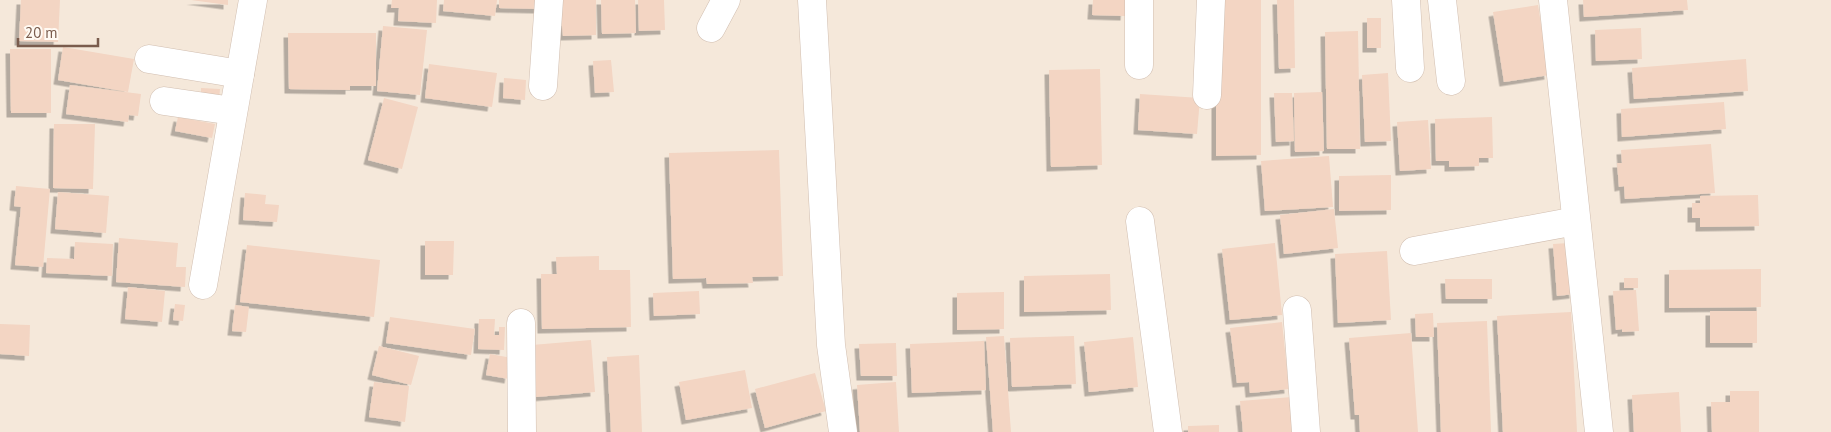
<svg xmlns="http://www.w3.org/2000/svg" width="1831" height="432" viewBox="0 0 1831 432" font-family="'PT Sans',sans-serif">
<style>
.residential{fill:#f5e8da}
.building{fill:#f3d5c3;filter:url(#shadow)}
.lines{fill:none;stroke-linecap:round;stroke-linejoin:round}
.minor-casing{stroke:#d1beb0;stroke-width:29}
.minor{stroke:#fff;stroke-width:28}
</style>
<defs>
<filter id="shadow"><feDropShadow dx="-4.5" dy="4.5" stdDeviation="0" flood-color="#0004"/></filter>
</defs>
<rect width="100%" height="100%" fill="#fdf6ec"/>
<rect class="residential" x="0" y="0" width="1831" height="432"/>
<g class="building">
<polygon points="21,0 60,0 58,42 19,41"/>
<polygon points="191,0 228,0 228,5"/>
<polygon points="392,0 437,0 436,23 398,21 399,8 391,8"/>
<polygon points="444,0 497,0 495,16 443,11"/>
<polygon points="499,0 540,0 540,9 499,8"/>
<polygon points="555,0 596,0 596,35 563,36 562,26 555,26"/>
<polygon points="601,0 635,0 636,33 602,34"/>
<polygon points="638,0 664,0 665,30 639,31"/>
<polygon points="1093,0 1126,0 1125,16 1092,15"/>
<polygon points="1216,0 1261,0 1261,155 1216,156"/>
<polygon points="1277,0 1294,0 1295,68 1279,69"/>
<polygon points="1583,0 1687,0 1688,10 1584,17"/>
<polygon points="1538,5 1549,75 1504,82 1493,12"/>
<rect x="1367" y="18" width="14" height="30"/>
<polygon points="383,26 427,30 420,95 377,91"/>
<polygon points="1641,28 1642,59 1596,61 1595,30"/>
<polygon points="1358,31 1360,149 1327,149 1325,32"/>
<polygon points="288,33 376,33 376,86 350,86 350,90 289,89"/>
<polygon points="63,47 134,59 128,92 58,80"/>
<polygon points="10,49 51,49 51,113 11,113"/>
<polygon points="1746,59 1748,91 1634,99 1632,68"/>
<polygon points="611,60 614,92 595,93 593,61"/>
<polygon points="429,64 497,73 492,107 425,98"/>
<polygon points="1100,69 1102,165 1051,167 1049,70"/>
<polygon points="1388,73 1391,141 1365,142 1362,75"/>
<polygon points="504,78 526,80 525,100 503,98"/>
<polygon points="70,85 141,94 138,116 129,115 128,122 66,114"/>
<polygon points="201,88 220,89 219,98 201,97"/>
<polygon points="1322,92 1324,151 1295,152 1294,93"/>
<polygon points="1274,93 1292,93 1294,141 1276,142"/>
<polygon points="1140,94 1200,98 1197,134 1138,130"/>
<polygon points="384,98 418,107 402,169 368,160"/>
<polygon points="1724,102 1726,129 1622,137 1621,109"/>
<polygon points="178,117 215,124 212,138 175,131"/>
<polygon points="1492,117 1493,158 1479,158 1479,166 1449,167 1449,161 1436,161 1435,119"/>
<polygon points="1428,120 1431,169 1400,171 1397,122"/>
<polygon points="54,124 95,124 93,189 53,188"/>
<polygon points="1711,144 1715,193 1625,199 1624,186 1619,187 1617,163 1622,163 1621,150"/>
<polygon points="779,150 783,276 752,277 753,283 707,284 706,278 673,279 669,153"/>
<polygon points="1329,156 1333,207 1265,211 1261,161"/>
<polygon points="1391,175 1391,210 1339,211 1339,176"/>
<polygon points="16,186 50,189 43,267 15,265 21,207 14,206"/>
<polygon points="58,192 109,196 106,233 55,229"/>
<polygon points="245,193 266,195 265,204 279,205 277,222 243,220"/>
<polygon points="1758,195 1759,226 1700,227 1700,218 1692,218 1692,203 1700,203 1700,196"/>
<polygon points="1334,209 1338,248 1284,254 1280,215"/>
<polygon points="119,238 178,243 176,267 186,267 185,287 116,282"/>
<polygon points="425,241 454,241 453,275 425,275"/>
<polygon points="75,242 113,244 112,276 46,273 47,258 74,259"/>
<polygon points="1275,243 1282,315 1230,320 1222,249"/>
<polygon points="1569,243 1574,294 1557,296 1553,244"/>
<polygon points="247,245 380,260 374,317 240,302"/>
<polygon points="1387,251 1391,320 1338,323 1335,254"/>
<polygon points="599,256 599,270 630,270 631,327 542,329 541,274 557,274 556,257"/>
<polygon points="1761,269 1761,307 1669,308 1669,270"/>
<polygon points="1110,274 1111,310 1024,312 1024,276"/>
<rect x="1624" y="278" width="14" height="10"/>
<polygon points="1445,279 1492,279 1492,299 1446,299"/>
<polygon points="128,287 165,291 162,322 125,319"/>
<polygon points="1636,290 1639,331 1622,332 1622,329 1616,330 1613,291"/>
<polygon points="699,291 700,314 654,316 653,293"/>
<polygon points="1004,292 1004,329 957,330 957,293"/>
<polygon points="175,304 185,305 183,321 173,320"/>
<polygon points="235,305 249,307 246,332 232,331"/>
<rect x="1710" y="311" width="47" height="32"/>
<polygon points="1571,312 1577,432 1503,432 1497,316"/>
<polygon points="1433,313 1434,337 1416,337 1415,314"/>
<polygon points="390,317 475,329 471,355 386,343"/>
<polygon points="479,319 495,319 494,335 499,335 499,327 505,327 504,350 478,349"/>
<polygon points="1487,321 1491,432 1441,432 1437,323"/>
<polygon points="1282,322 1289,389 1250,393 1249,382 1237,383 1230,328"/>
<polygon points="0,324 30,325 29,356 0,354"/>
<polygon points="1411,333 1418,432 1360,432 1359,415 1355,415 1349,338"/>
<polygon points="1004,336 1011,432 993,432 986,337"/>
<polygon points="1074,336 1076,384 1012,387 1010,338"/>
<polygon points="1133,337 1138,387 1089,392 1084,342"/>
<polygon points="591,340 595,392 536,397 532,345"/>
<polygon points="984,341 986,390 912,393 910,344"/>
<polygon points="896,343 897,376 861,376 859,344"/>
<polygon points="379,346 419,356 411,385 372,375"/>
<polygon points="490,354 512,358 509,379 486,375"/>
<polygon points="639,355 642,432 611,432 607,357"/>
<polygon points="745,370 752,408 686,420 679,382"/>
<polygon points="815,373 826,411 765,428 755,389"/>
<polygon points="374,382 409,386 405,422 369,417"/>
<polygon points="896,382 899,432 860,432 857,385"/>
<polygon points="1730,391 1759,391 1759,432 1712,432 1711,402 1730,402"/>
<polygon points="1679,392 1681,432 1634,432 1632,395"/>
<polygon points="1292,397 1295,432 1243,432 1240,401"/>
<polygon points="1219,425 1219,432 1188,432 1188,426"/>
</g>
<g class="lines">
<g class="minor-casing">
<g id="minor">
<polyline points="812,0 831,345 843,432"/>
<polyline points="1406,0 1410,68"/>
<polyline points="1442,0 1451,81"/>
<polyline points="1553,0 1599,432"/>
<polyline points="711,28 726,0"/>
<polyline points="149,59 240,74"/>
<polyline points="1139,65 1139,0"/>
<polyline points="543,86 549,0"/>
<polyline points="1207,95 1211,0"/>
<polyline points="164,101 233,111"/>
<polyline points="1140,221 1168,432"/>
<polyline points="1414,251 1576,221"/>
<polyline points="203,285 253,0"/>
<polyline points="1297,310 1306,432"/>
<polyline points="521,323 522,432"/>
</g>
</g>
<use href="#minor" class="minor"/>
</g>
<path d="M18 38v8h80v-8" fill="none" stroke="#7a5c4d" stroke-width="2.5"/>
<text x="25" y="38" font-size="15" fill="#7a5c4d" stroke="#fffaf3" stroke-width="4" paint-order="stroke">20 m</text>
</svg>
